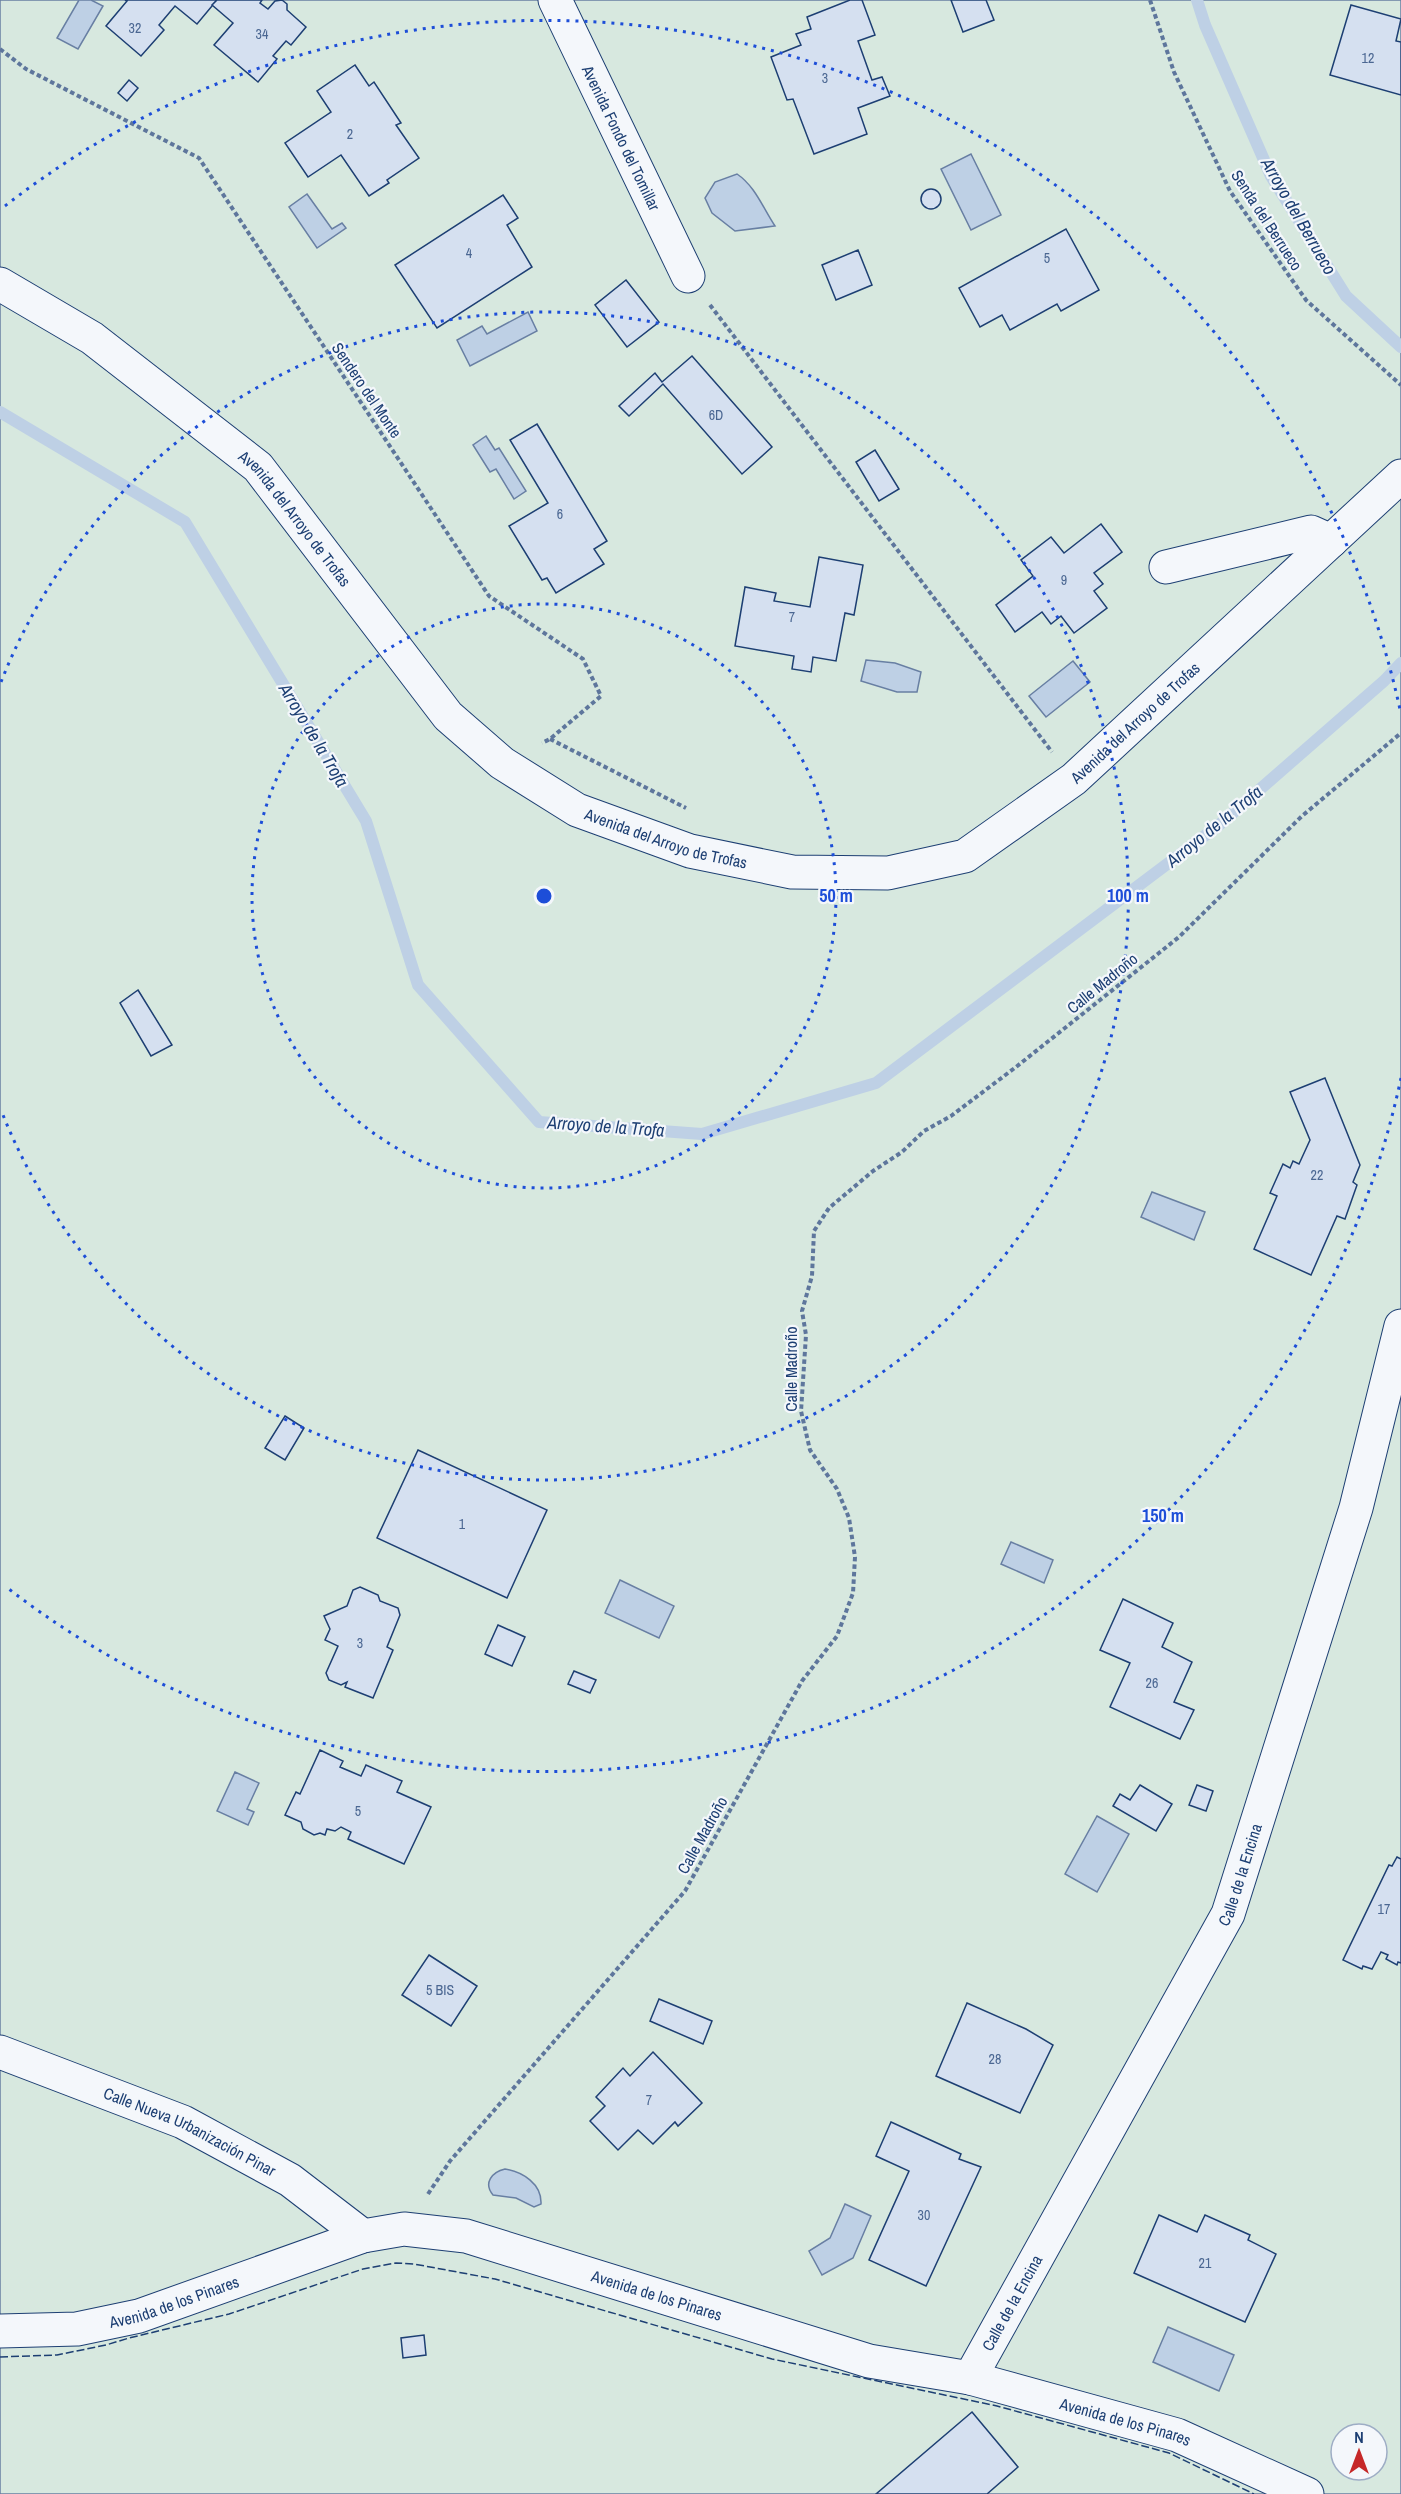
<svg xmlns="http://www.w3.org/2000/svg" width="1401" height="2494" viewBox="0 0 1401 2494" font-family="'Archivo Narrow',sans-serif">
<style>
.green{fill:#d7e8df;stroke:#687fa3;stroke-width:1.5;fill-rule:evenodd}
.water{fill:#bed0e5;stroke:#687fa3;stroke-width:1.5}
.lines{fill:none;stroke-linecap:round;stroke-linejoin:round}
.stream{stroke:#bed0e5;stroke-width:12}
.building{fill:#d5e0f0;stroke:#1d3f73;stroke-width:1.5}
.minor-casing{stroke:#1d3f73;stroke-width:35}
.path{stroke:#5e769c;stroke-width:4;stroke-dasharray:4.5 3;stroke-linecap:butt}
.minor{stroke:#f4f7fb;stroke-width:33}
.fence{stroke:#1d3f73;stroke-width:1.5;stroke-dasharray:8 3;stroke-linecap:butt}
.ring{fill:none;stroke:#1d4ed8;stroke-width:3;stroke-dasharray:3 6}
.labels{text-anchor:middle;dominant-baseline:central;stroke-width:4.5;stroke-linejoin:round;paint-order:stroke}
.number-label{font-size:14px;fill:#4b6792}
.street-label{font-size:16px;fill:#1d3f73;stroke:#f4f7fb}
.water-label{font-size:18px;font-style:italic;fill:#1d3f73;stroke:#f4f7fb}
.centre{fill:#1d4ed8;stroke:#f4f7fb;stroke-width:3}
.ring-label{font-size:18px;text-anchor:middle;font-weight:bold;fill:#1d4ed8;stroke:#f4f7fb;stroke-width:4.5;stroke-linejoin:round;paint-order:stroke}
</style>
<rect width="100%" height="100%" fill="#f4f7fb"/>
<path class="green" d="M0 0H1401V2494H0ZM1341 2434H1377V2470H1341Z"/>
<g class="water">
<polygon points="79,0 91,0 103,6 78,49 57,38"/>
<polygon points="971,154 1001,215 971,230 941,169"/>
<path d="M737 174C755 186 763 208 775 226L735 231 712 213 705 198 715 182Z"/>
<polygon points="307,194 332,229 342,223 346,228 317,248 289,207"/>
<polygon points="528,312 537,331 470,366 457,340 482,326 487,334"/>
<polygon points="486,436 495,450 499,448 526,491 514,499 496,469 490,472 473,445"/>
<polygon points="866,660 895,663 921,672 917,692 897,692 861,681"/>
<polygon points="1073,661 1090,682 1046,717 1029,696"/>
<polygon points="1152,1192 1205,1212 1194,1240 1141,1217"/>
<polygon points="1011,1542 1053,1560 1044,1583 1001,1564"/>
<polygon points="620,1580 674,1606 659,1638 605,1613"/>
<polygon points="235,1772 259,1783 247,1809 254,1812 248,1825 217,1811"/>
<polygon points="1097,1816 1129,1834 1097,1892 1065,1874"/>
<path d="M505 2169C523 2172 542 2184 541 2204L534 2207 516 2198 493 2195C483 2183 492 2172 505 2169Z"/>
<polygon points="845,2204 871,2216 853,2258 822,2275 809,2251 830,2238"/>
<polygon points="1168,2327 1234,2355 1219,2391 1153,2362"/>
</g>
<g class="lines">
<g class="stream">
<polyline points="1197,0 1205,25 1271,176 1346,296 1401,347"/>
<polyline points="0,412 185,522 366,821 418,985 539,1122 702,1134 876,1083 1219,825 1384,681 1401,663"/>
</g>
</g>
<g class="building">
<polygon points="125,0 217,0 197,24 175,6 159,25 164,30 141,56 106,26 127,1"/>
<polygon points="217,0 262,0 260,3 268,9 275,1 282,0 287,4 287,10 306,27 291,45 286,41 273,56 277,59 258,82 214,45 233,23 212,5"/>
<polygon points="850,0 862,0 875,35 858,41 872,80 882,77 890,96 858,108 867,134 814,154 793,99 787,100 771,57 801,45 796,34 811,29 807,17"/>
<polygon points="951,0 986,0 994,20 963,32"/>
<polygon points="1351,5 1401,19 1396,41 1401,42 1401,95 1330,75"/>
<polygon points="355,65 369,86 374,82 401,123 396,125 419,158 387,180 389,183 369,196 341,155 308,177 285,143 331,112 317,91"/>
<polygon points="129,80 138,88 127,101 118,93"/>
<circle cx="931" cy="199" r="10"/>
<polygon points="503,195 518,218 507,225 532,267 437,328 395,265"/>
<polygon points="1066,229 1099,290 1061,311 1057,304 1010,330 1002,315 980,327 959,288"/>
<polygon points="858,250 872,285 836,300 822,265"/>
<polygon points="626,280 659,322 627,347 595,305"/>
<polygon points="692,356 772,447 742,474 663,384 629,416 619,406 655,373 662,382"/>
<polygon points="537,424 607,541 594,549 604,564 556,593 547,578 542,580 509,526 548,503 510,440"/>
<polygon points="875,450 899,489 879,501 856,462"/>
<polygon points="1101,524 1122,552 1094,573 1103,584 1094,591 1107,608 1074,633 1061,616 1051,624 1042,612 1015,632 996,605 1033,576 1021,560 1051,537 1064,553"/>
<polygon points="819,557 863,565 854,615 845,613 836,661 813,657 811,672 792,669 794,656 735,646 745,587 776,593 774,601 810,607"/>
<polygon points="138,990 172,1045 151,1056 120,1003"/>
<polygon points="1325,1078 1360,1165 1353,1182 1357,1185 1345,1219 1337,1216 1311,1275 1254,1249 1277,1196 1270,1193 1283,1164 1290,1168 1293,1161 1299,1164 1310,1140 1290,1092"/>
<polygon points="285,1416 304,1428 285,1460 265,1448"/>
<polygon points="418,1450 547,1510 507,1598 377,1538"/>
<polygon points="360,1587 378,1595 380,1601 398,1608 400,1615 387,1647 393,1650 373,1698 345,1687 347,1682 341,1685 329,1680 326,1673 338,1646 325,1640 330,1629 324,1616 347,1606 353,1590"/>
<polygon points="1123,1599 1173,1623 1162,1647 1192,1662 1174,1702 1194,1710 1180,1739 1110,1707 1130,1663 1100,1650"/>
<polygon points="498,1625 525,1637 512,1666 485,1654"/>
<polygon points="574,1671 596,1680 590,1693 568,1684"/>
<polygon points="320,1750 343,1761 340,1767 361,1776 366,1765 402,1781 397,1792 431,1807 404,1864 348,1839 351,1832 341,1827 335,1831 327,1829 325,1835 320,1833 314,1835 303,1829 301,1822 285,1815 296,1792 300,1794"/>
<polygon points="1140,1785 1172,1804 1156,1831 1113,1806 1120,1794 1130,1800"/>
<polygon points="1197,1785 1213,1791 1206,1811 1189,1805"/>
<polygon points="1397,1857 1401,1859 1401,1963 1398,1962 1397,1965 1386,1959 1388,1955 1381,1952 1372,1969 1363,1966 1362,1969 1343,1960 1389,1865 1392,1866"/>
<polygon points="429,1955 477,1986 451,2026 402,1995"/>
<polygon points="659,1999 712,2021 703,2044 650,2021"/>
<polygon points="967,2003 1026,2029 1053,2045 1020,2113 936,2076"/>
<polygon points="653,2052 702,2103 678,2126 675,2122 653,2144 638,2130 618,2150 590,2121 605,2106 596,2097 623,2068 630,2076"/>
<polygon points="891,2122 961,2154 959,2159 981,2167 926,2286 869,2260 909,2171 876,2156"/>
<polygon points="1159,2215 1197,2232 1205,2215 1250,2235 1248,2240 1276,2254 1245,2322 1134,2273"/>
<polygon points="424,2335 426,2355 403,2358 401,2338"/>
<polygon points="972,2412 1018,2467 987,2494 876,2494"/>
</g>
<g class="lines">
<g class="minor-casing">
<g id="minor">
<path id="s1" d="M555 0 688 276"/>
<path id="s2" d="M0 284 92 338 258 467 448 716 502 763 577 810 690 851 792 872 888 873 965 856 1074 779 1401 476"/>
<polyline points="1166,567 1311,532 1331,541"/>
<path id="s3" d="M0 2052 183 2122 290 2180 363 2236"/>
<path id="s4" d="M0 2331 77 2329 139 2316 363 2236 404 2229 466 2236 869 2361 970 2378 1177 2435 1307 2494"/>
<path id="s5" d="M970 2378 1228 1914 1356 1508 1401 1326"/>
</g>
</g>
<g class="path">
<polyline points="1150,0 1174,72 1230,191 1306,300 1401,385"/>
<polyline points="0,49 26,69 199,158 489,596 583,659 601,696 550,739 542,743"/>
<polyline points="710,305 1052,752"/>
<polyline points="550,739 686,808"/>
<polyline points="428,2194 450,2161 685,1891 802,1681 837,1636 853,1593 855,1557 849,1518 837,1489 810,1450 801,1411 806,1335 802,1311 812,1276 814,1231 829,1208 873,1171 902,1152 924,1131 951,1116 1016,1067 1179,937 1302,816 1401,733"/>
</g>
<use href="#minor" class="minor"/>
<polyline class="fence" points="0,2357 57,2355 106,2345 129,2338 229,2314 363,2269 396,2263 414,2264 495,2279 772,2359 997,2406 1169,2453 1254,2494"/>
</g>
<g class="ring">
<circle cx="544" cy="896" r="292"/>
<path d="M1 682A584 584 0 1 1 1 1110"/>
<path d="M1401 1078A876 876 0 0 1 5 1586M5 206A876 876 0 0 1 1401 714"/>
</g>
<g class="labels">
<g class="number-label">
<text x="135" y="28">32</text>
<text x="262" y="34">34</text>
<text x="1368" y="58">12</text>
<text x="825" y="78">3</text>
<text x="350" y="134">2</text>
<text x="469" y="253">4</text>
<text x="1047" y="258">5</text>
<text x="716" y="415">6D</text>
<text x="560" y="514">6</text>
<text x="1064" y="580">9</text>
<text x="792" y="617">7</text>
<text x="1317" y="1175">22</text>
<text x="462" y="1524">1</text>
<text x="360" y="1643">3</text>
<text x="1152" y="1683">26</text>
<text x="358" y="1811">5</text>
<text x="1384" y="1909">17</text>
<text x="440" y="1990">5 BIS</text>
<text x="995" y="2059">28</text>
<text x="649" y="2100">7</text>
<text x="924" y="2215">30</text>
<text x="1205" y="2263">21</text>
</g>
<g class="street-label">
<text stroke="none"><textPath href="#s1" startOffset="153">Avenida Fondo del Tomillar</textPath></text>
<text transform="translate(1267 220) rotate(57)">Senda del Berrueco</text>
<text transform="translate(367 390) rotate(56)">Sendero del Monte</text>
<text stroke="none"><textPath href="#s2" startOffset="380">Avenida del Arroyo de Trofas</textPath></text>
<text stroke="none"><textPath href="#s2" startOffset="1406">Avenida del Arroyo de Trofas</textPath></text>
<text stroke="none"><textPath href="#s2" startOffset="884">Avenida del Arroyo de Trofas</textPath></text>
<text transform="translate(1102 983) rotate(-39)">Calle Madroño</text>
<text transform="translate(791 1369) rotate(-90)">Calle Madroño</text>
<text transform="translate(702 1835) rotate(-61)">Calle Madroño</text>
<text stroke="none"><textPath href="#s5" startOffset="572">Calle de la Encina</textPath></text>
<text stroke="none"><textPath href="#s3" startOffset="206">Calle Nueva Urbanización Pinar</textPath></text>
<text stroke="none"><textPath href="#s4" startOffset="682">Avenida de los Pinares</textPath></text>
<text stroke="none"><textPath href="#s4" startOffset="178">Avenida de los Pinares</textPath></text>
<text stroke="none"><textPath href="#s5" startOffset="86">Calle de la Encina</textPath></text>
<text stroke="none"><textPath href="#s4" startOffset="1168">Avenida de los Pinares</textPath></text>
</g>
<g class="water-label">
<text transform="translate(1299 216) rotate(60)">Arroyo del Berrueco</text>
<text transform="translate(314 735) rotate(59)">Arroyo de la Trofa</text>
<text transform="translate(1214 826) rotate(-39)">Arroyo de la Trofa</text>
<text transform="translate(606 1126) rotate(4)">Arroyo de la Trofa</text>
</g>
</g>
<circle cx="544" cy="896" r="9" class="centre"/>
<g class="ring-label">
<text x="836" y="902">50 m</text>
<text x="1128" y="902">100 m</text>
<text x="1163" y="1522">150 m</text>
</g>
<g transform="translate(1359 2452)"><circle r="28" fill="#f4f7fb" stroke="#9eadc5" stroke-width="1.5"/>
<path d="M0-4.5L10 22L0 15L-10 22Z" fill="#c62828"/>
<text y="-9" font-size="16" font-weight="bold" text-anchor="middle" fill="#1d3f73">N</text>
</g>
</svg>
